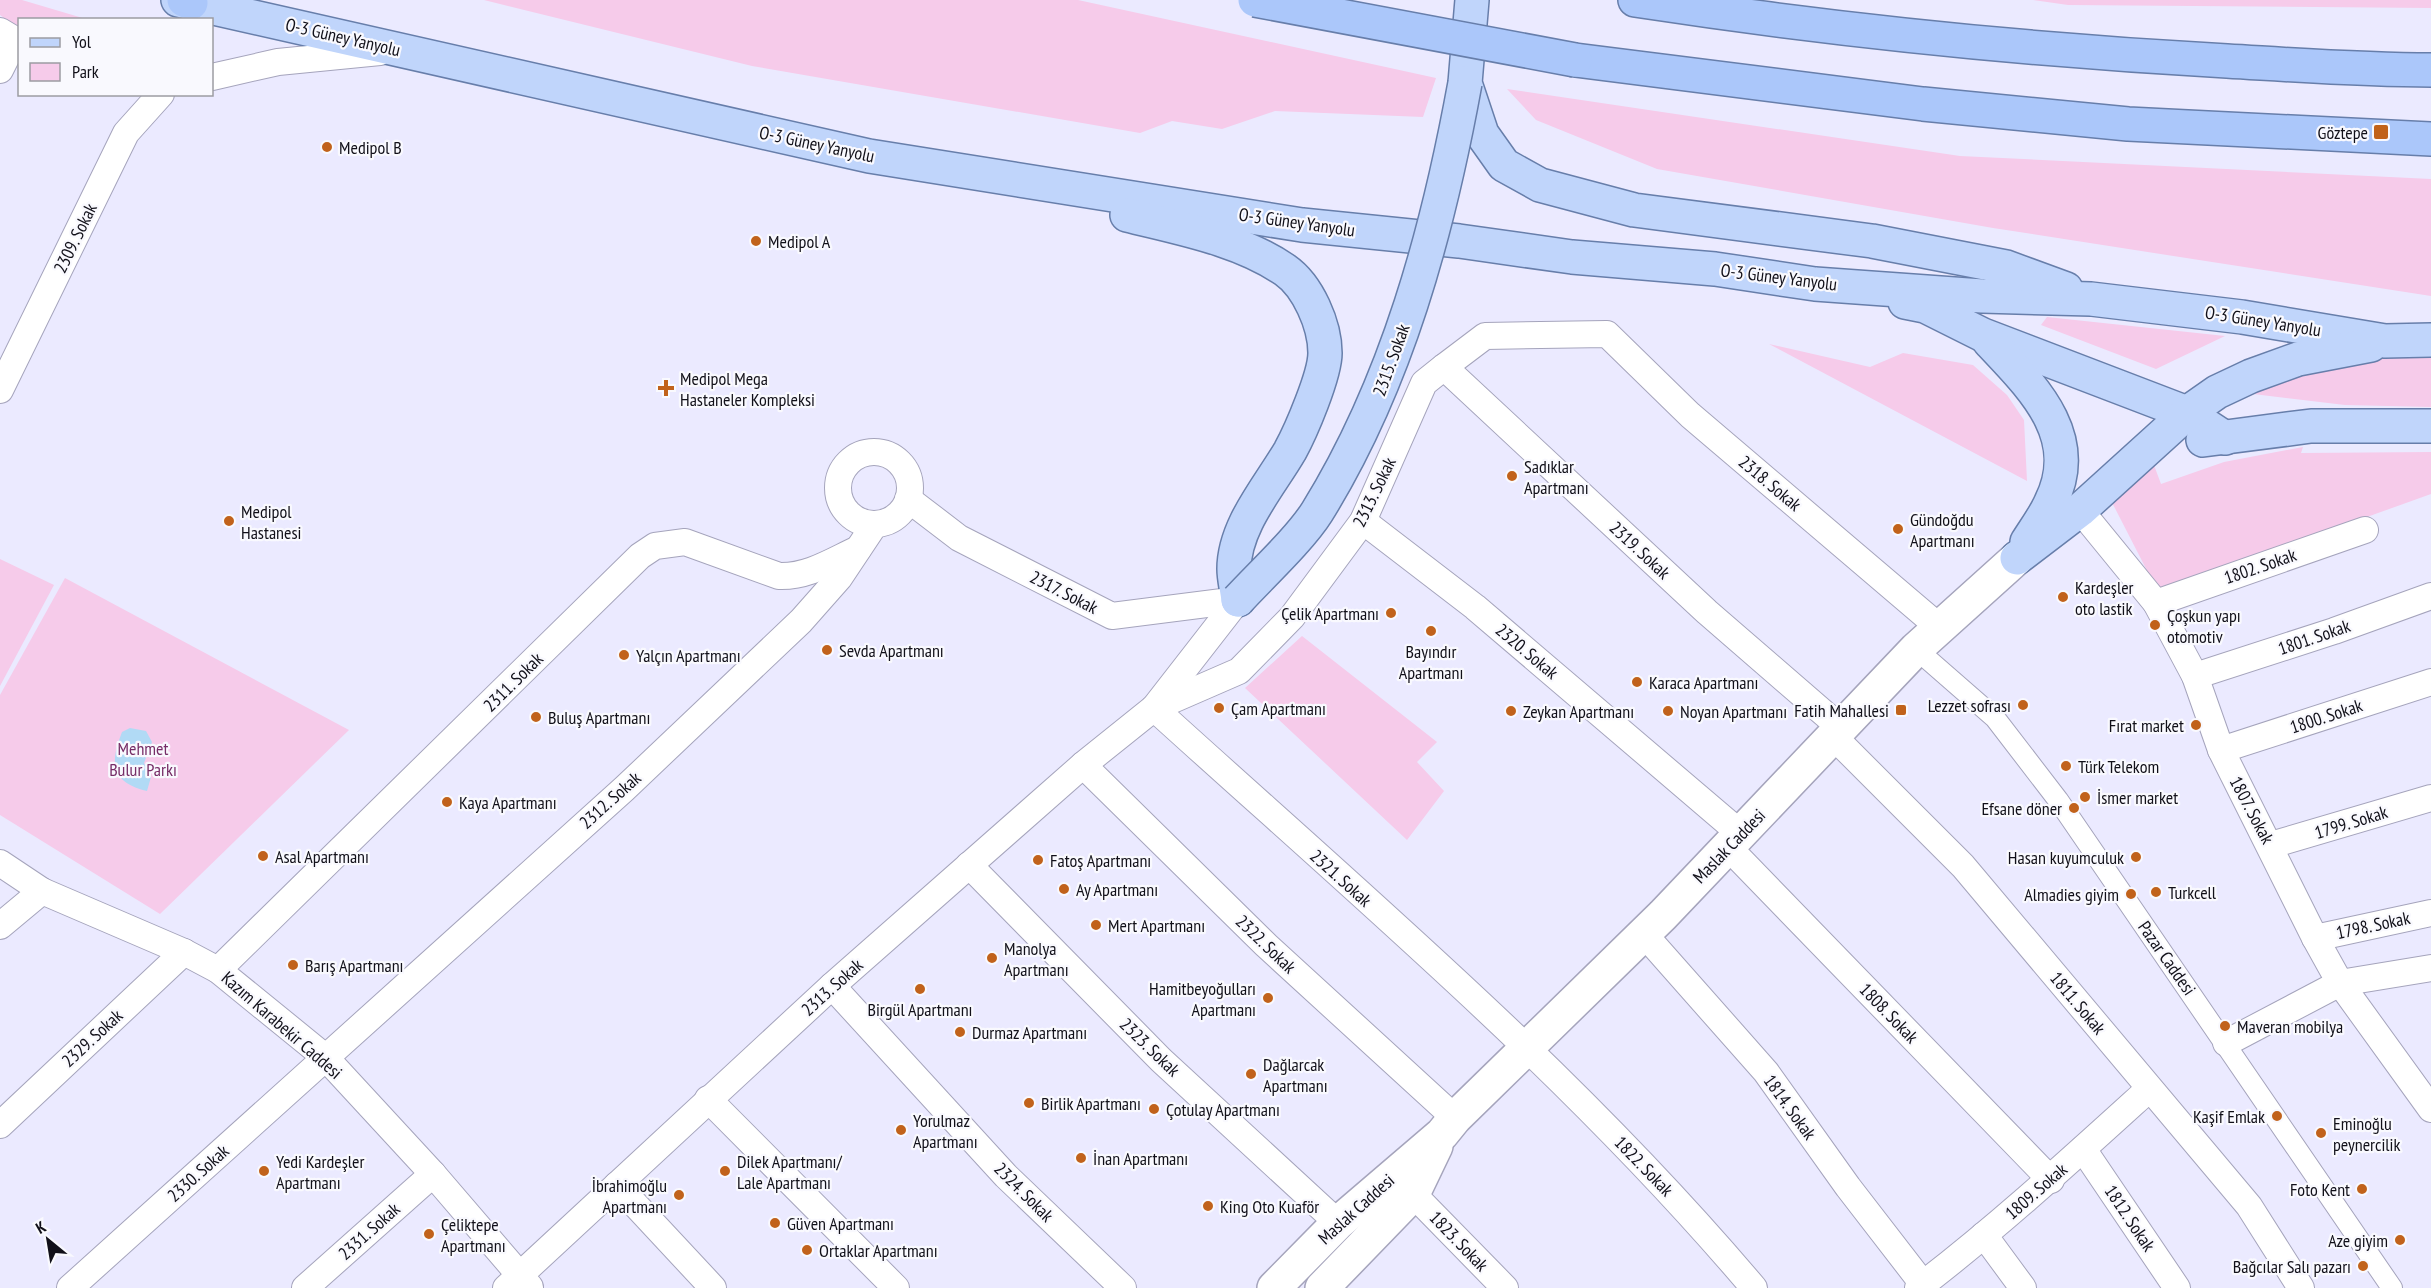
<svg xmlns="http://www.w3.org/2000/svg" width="2431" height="1288" viewBox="0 0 2431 1288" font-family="'PT Sans Narrow',sans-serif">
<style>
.green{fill:#f6cbea}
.water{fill:#b1daf5}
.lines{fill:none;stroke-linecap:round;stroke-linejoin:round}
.pedestrian-casing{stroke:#a5a4bc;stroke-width:22}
.minor-casing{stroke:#a5a4bc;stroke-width:28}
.secondary-casing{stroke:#a5a4bc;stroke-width:36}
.primary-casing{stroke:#677eaa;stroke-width:36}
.trunk-casing{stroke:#677eaa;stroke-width:36}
.pedestrian{stroke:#fff;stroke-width:20}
.minor{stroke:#fff;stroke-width:26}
.secondary{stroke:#fff;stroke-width:33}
.primary{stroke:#c0d5fb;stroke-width:33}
.trunk{stroke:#abc7fa;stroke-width:33}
.primary-bridge-casing{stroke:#677eaa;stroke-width:36;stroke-linecap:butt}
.trunk-bridge-casing{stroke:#677eaa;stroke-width:36;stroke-linecap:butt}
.primary-bridge{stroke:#c0d5fb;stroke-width:33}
.trunk-bridge{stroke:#abc7fa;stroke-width:33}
.poi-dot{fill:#c1621b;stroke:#f9f9fe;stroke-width:2}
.labels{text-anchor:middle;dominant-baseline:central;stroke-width:4.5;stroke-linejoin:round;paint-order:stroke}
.street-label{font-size:18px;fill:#111019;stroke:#f9f9fe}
.poi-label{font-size:18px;fill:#111019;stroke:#f9f9fe;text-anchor:start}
.park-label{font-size:18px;fill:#762d67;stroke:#f9f9fe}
</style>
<rect width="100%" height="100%" fill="#ebeaff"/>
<g class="green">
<polygon points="0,0 22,0 86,19 20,20 19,29 0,15"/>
<polygon points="484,0 1078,0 1436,78 1423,117 1275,111 1222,129 1172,121 1140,133 752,66"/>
<polygon points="2033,0 2431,0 2431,8 2068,5"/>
<polygon points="1507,89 1960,156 2431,179 2431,296 1993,228 1657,169 1536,120"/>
<polygon points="2047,317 2225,336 2156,369 2041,325"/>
<polygon points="1769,344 1870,367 1903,353 1973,365 2007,395 2024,420 2027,481"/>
<polygon points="2370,357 2431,358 2431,407 2345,405 2245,393 2268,374"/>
<polygon points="2303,447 2301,453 2431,452 2431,494 2158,592 2102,483 2151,457 2161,484 2224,462"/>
<polygon points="0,559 54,585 0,686"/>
<polygon points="65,578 349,730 160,914 0,815 0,695"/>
<polygon points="1302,636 1437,742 1417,762 1444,791 1407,840 1245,688"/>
</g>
<path class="water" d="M130 728 146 731 152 742 144 763 151 777 147 791C110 782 110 763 122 732Z"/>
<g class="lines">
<g class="pedestrian-casing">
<polyline id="pedestrian" points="1916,649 1995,718 2058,800 2392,1288"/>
</g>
<g class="minor-casing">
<g id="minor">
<polyline points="0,31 15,40 0,70"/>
<polyline points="212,77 278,62 380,52"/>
<polyline points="1444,367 1707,612 1841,728"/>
<polyline points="0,390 126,133 161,94"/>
<circle cx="874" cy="488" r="36"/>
<polyline points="908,499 959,538 1112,616 1238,600"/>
<polyline points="2080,510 2156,603 2195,676 2221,750 2315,938 2340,983 2431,1109"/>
<polyline points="1363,521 1475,607 1741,834"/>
<polyline points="2156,603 2365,530"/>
<polyline points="2195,676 2334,631 2431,596"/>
<polyline points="1154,708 1239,671 1292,617 1363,521 1424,383 1444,367 1485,336 1607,334 1690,415 1939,627"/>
<path d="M1154 708C1360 895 1574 1075 1754 1288"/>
<polyline points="1833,736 1963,866 2249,1206 2301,1288"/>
<polyline points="2221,750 2431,682"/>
<polyline points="1083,765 1266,945 1455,1118"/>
<polyline points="2271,845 2431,798"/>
<polyline points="1728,847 2051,1180"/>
<polyline points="0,863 42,891 184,952 218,970 325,1057 433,1174 530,1287"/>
<polyline points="969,865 1161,1060 1338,1223"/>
<polyline points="0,926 42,891"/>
<polyline points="1644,934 1766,1072 1848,1187 1926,1288"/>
<polyline points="2315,938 2431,913"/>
<path d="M218 970 640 556 655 546 685 542 779 576C808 577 832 561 858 549"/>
<polyline points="832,986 1006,1176 1123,1288"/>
<polyline points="2226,1043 2340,983 2431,968"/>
<polyline points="708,1099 896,1288"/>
<polyline points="0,1125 184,952"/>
<polyline points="2083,1149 2177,1288"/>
<polyline points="617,1185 713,1288"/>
<polyline points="1413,1194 1505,1288"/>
<polyline points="1984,1235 2023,1288"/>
<polyline points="70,1288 624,789 801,621 839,578 875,524"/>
<polyline points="305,1288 433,1174"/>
<polyline points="506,1288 832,986 1083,765 1154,708 1238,600"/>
<path d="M1918 1288C1999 1226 2074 1157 2149 1089"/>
</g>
</g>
<g class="secondary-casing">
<g id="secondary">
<polyline points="1274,1288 1338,1223 1442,1134 1455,1118 1663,915 1916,649 2017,558"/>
<polyline points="1322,1288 1413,1194 1436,1146"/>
</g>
</g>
<g class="primary-casing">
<g id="primary">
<polyline points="178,0 869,156 1302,225 1459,241 1572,257 1715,269 1815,284 1982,296 2091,299 2242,317 2385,341 2431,340"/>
<polyline points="1472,0 1465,83 1482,134 1504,165 1540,185 1634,210 1872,241 2006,267 2066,289"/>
<path d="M1127 215C1179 228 1240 239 1285 270 1308 286 1325 325 1325 353 1325 375 1301 431 1290 451 1269 487 1234 526 1234 569 1234 579 1237 590 1238 600"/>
<polyline points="1905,302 1925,306 1983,335 2187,413 2225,438"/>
<path d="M1989 341C2031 386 2084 435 2051 502 2045 516 2035 529 2027 542"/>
<polyline points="2203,440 2311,426 2431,426"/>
<polyline points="2017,558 2080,510 2187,413 2217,392 2251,376 2298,359 2371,345"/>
</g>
</g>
<g class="trunk-casing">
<g id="trunk">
<polyline points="184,0 191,3"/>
<path d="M1635 0C1832 30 2028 50 2227 61 2295 65 2363 70 2431 70"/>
<polyline points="1575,60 1923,104 2128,124 2431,139"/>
</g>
</g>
<use href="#pedestrian" class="pedestrian"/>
<use href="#minor" class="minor"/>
<use href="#secondary" class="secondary"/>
<use href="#primary" class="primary"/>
<use href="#trunk" class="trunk"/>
<g class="primary-bridge-casing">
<path id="primary-bridge" d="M1238 600C1261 575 1300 539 1317 512 1397 383 1438 231 1465 83"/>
</g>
<g class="trunk-bridge-casing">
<polyline id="trunk-bridge" points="1255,0 1575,60"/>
</g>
<use href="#primary-bridge" class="primary-bridge"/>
<use href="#trunk-bridge" class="trunk-bridge"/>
</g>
<g class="poi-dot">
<rect x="2373" y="124" width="16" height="16" rx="3"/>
<circle cx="327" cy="147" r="6"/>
<circle cx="756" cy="241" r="6"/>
<path d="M663 379h6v6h6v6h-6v6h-6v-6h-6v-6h6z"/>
<circle cx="1512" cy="476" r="6"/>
<circle cx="229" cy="521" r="6"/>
<circle cx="1898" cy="529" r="6"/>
<circle cx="2063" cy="597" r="6"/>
<circle cx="1391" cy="613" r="6"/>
<circle cx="2155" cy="625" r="6"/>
<circle cx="1431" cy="631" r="6"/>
<circle cx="827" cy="650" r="6"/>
<circle cx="624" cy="655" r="6"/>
<circle cx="1637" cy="682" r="6"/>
<circle cx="2023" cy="705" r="6"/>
<circle cx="1219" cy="708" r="6"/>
<rect x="1895" y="704" width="12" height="12" rx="3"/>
<circle cx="1511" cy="711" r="6"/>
<circle cx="1668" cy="711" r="6"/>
<circle cx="536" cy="717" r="6"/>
<circle cx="2196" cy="725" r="6"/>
<circle cx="2066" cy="766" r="6"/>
<circle cx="2085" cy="797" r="6"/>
<circle cx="447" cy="802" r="6"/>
<circle cx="2074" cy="808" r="6"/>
<circle cx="263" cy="856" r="6"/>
<circle cx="2136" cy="857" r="6"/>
<circle cx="1038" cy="860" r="6"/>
<circle cx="1064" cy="889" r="6"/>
<circle cx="2156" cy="892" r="6"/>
<circle cx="2131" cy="894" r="6"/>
<circle cx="1096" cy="925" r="6"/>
<circle cx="992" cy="958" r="6"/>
<circle cx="293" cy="965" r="6"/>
<circle cx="920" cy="989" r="6"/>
<circle cx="1268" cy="998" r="6"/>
<circle cx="2225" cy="1026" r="6"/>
<circle cx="960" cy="1032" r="6"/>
<circle cx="1251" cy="1074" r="6"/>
<circle cx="1029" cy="1103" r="6"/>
<circle cx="1154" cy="1109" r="6"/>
<circle cx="2277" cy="1116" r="6"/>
<circle cx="901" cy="1130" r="6"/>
<circle cx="2321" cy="1133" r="6"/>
<circle cx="1081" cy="1158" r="6"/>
<circle cx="264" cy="1171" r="6"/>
<circle cx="725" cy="1171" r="6"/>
<circle cx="2362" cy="1189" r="6"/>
<circle cx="679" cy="1195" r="6"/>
<circle cx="1208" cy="1206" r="6"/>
<circle cx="775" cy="1223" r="6"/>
<circle cx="429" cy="1234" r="6"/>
<circle cx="2400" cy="1240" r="6"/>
<circle cx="807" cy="1250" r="6"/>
<circle cx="2363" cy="1266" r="6"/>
</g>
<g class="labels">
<g class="street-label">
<text transform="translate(343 37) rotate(13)">O-3 Güney Yanyolu</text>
<text transform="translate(817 144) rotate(12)">O-3 Güney Yanyolu</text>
<text transform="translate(1297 222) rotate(8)">O-3 Güney Yanyolu</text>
<text transform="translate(75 238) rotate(-64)">2309. Sokak</text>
<text transform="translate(1779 277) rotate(7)">O-3 Güney Yanyolu</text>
<text transform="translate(2263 321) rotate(9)">O-3 Güney Yanyolu</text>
<text transform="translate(1391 360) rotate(-70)">2315. Sokak</text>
<text transform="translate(1770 483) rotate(40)">2318. Sokak</text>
<text transform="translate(1374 492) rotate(-64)">2313. Sokak</text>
<text transform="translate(1640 550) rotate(43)">2319. Sokak</text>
<text transform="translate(2260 566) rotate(-19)">1802. Sokak</text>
<text transform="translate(1064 592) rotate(27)">2317. Sokak</text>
<text transform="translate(2314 637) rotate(-19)">1801. Sokak</text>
<text transform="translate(1527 651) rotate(40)">2320. Sokak</text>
<text transform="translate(513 682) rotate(-45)">2311. Sokak</text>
<text transform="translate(2326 716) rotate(-18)">1800. Sokak</text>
<text transform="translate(610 800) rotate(-42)">2312. Sokak</text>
<text transform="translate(2252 810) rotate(62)">1807. Sokak</text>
<text transform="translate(2351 822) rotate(-17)">1799. Sokak</text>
<text transform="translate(1729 846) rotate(-46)">Maslak Caddesi</text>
<text transform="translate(1341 878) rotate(42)">2321. Sokak</text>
<text transform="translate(2373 925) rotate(-12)">1798. Sokak</text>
<text transform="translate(1266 944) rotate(44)">2322. Sokak</text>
<text transform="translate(2167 958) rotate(55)">Pazar Caddesi</text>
<text transform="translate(832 987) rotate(-42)">2313. Sokak</text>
<text transform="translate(2078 1003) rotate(50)">1811. Sokak</text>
<text transform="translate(1889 1013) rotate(46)">1808. Sokak</text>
<text transform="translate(282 1025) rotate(41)">Kazım Karabekir Caddesi</text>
<text transform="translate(92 1038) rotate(-43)">2329. Sokak</text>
<text transform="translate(1150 1047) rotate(44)">2323. Sokak</text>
<text transform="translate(1790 1107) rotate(54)">1814. Sokak</text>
<text transform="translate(1644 1166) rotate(46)">1822. Sokak</text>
<text transform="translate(198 1173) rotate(-42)">2330. Sokak</text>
<text transform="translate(2036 1191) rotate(-41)">1809. Sokak</text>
<text transform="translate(1024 1192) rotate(45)">2324. Sokak</text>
<text transform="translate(1356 1209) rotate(-42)">Maslak Caddesi</text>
<text transform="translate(2130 1218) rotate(56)">1812. Sokak</text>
<text transform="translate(369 1231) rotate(-42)">2331. Sokak</text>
<text transform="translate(1459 1241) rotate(46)">1823. Sokak</text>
</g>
<g class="poi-label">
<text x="2368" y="132" text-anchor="end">Göztepe</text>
<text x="339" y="147">Medipol B</text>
<text x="768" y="241">Medipol A</text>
<text x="680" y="378">Medipol Mega<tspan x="680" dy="21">Hastaneler Kompleksi</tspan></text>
<text x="1524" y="466">Sadıklar<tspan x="1524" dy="21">Apartmanı</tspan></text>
<text x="241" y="511">Medipol<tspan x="241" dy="21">Hastanesi</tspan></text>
<text x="1910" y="519">Gündoğdu<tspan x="1910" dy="21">Apartmanı</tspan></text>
<text x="2075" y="587">Kardeşler<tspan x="2075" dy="21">oto lastik</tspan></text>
<text x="1379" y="613" text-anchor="end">Çelik Apartmanı</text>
<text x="2167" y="615">Çoşkun yapı<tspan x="2167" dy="21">otomotiv</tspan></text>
<text x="839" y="650">Sevda Apartmanı</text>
<text x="1431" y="651" text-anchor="middle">Bayındır<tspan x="1431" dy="21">Apartmanı</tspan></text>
<text x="636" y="655">Yalçın Apartmanı</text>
<text x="1649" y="682">Karaca Apartmanı</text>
<text x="2011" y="705" text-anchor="end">Lezzet sofrası</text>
<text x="1231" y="708">Çam Apartmanı</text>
<text x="1889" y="710" text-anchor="end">Fatih Mahallesi</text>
<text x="1523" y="711">Zeykan Apartmanı</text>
<text x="1680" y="711">Noyan Apartmanı</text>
<text x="548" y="717">Buluş Apartmanı</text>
<text x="2184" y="725" text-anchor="end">Fırat market</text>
<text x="2078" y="766">Türk Telekom</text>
<text x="2097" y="797">İsmer market</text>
<text x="459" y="802">Kaya Apartmanı</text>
<text x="2062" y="808" text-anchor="end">Efsane döner</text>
<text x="275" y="856">Asal Apartmanı</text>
<text x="2124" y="857" text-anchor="end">Hasan kuyumculuk</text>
<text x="1050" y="860">Fatoş Apartmanı</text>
<text x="1076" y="889">Ay Apartmanı</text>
<text x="2168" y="892">Turkcell</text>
<text x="2119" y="894" text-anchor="end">Almadies giyim</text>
<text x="1108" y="925">Mert Apartmanı</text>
<text x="1004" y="948">Manolya<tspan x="1004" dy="21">Apartmanı</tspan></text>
<text x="305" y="965">Barış Apartmanı</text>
<text x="1256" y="988" text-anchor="end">Hamitbeyoğulları<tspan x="1256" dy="21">Apartmanı</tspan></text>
<text x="920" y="1009" text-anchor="middle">Birgül Apartmanı</text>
<text x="2237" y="1026">Maveran mobilya</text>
<text x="972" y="1032">Durmaz Apartmanı</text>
<text x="1263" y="1064">Dağlarcak<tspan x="1263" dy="21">Apartmanı</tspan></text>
<text x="1041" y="1103">Birlik Apartmanı</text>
<text x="1166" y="1109">Çotulay Apartmanı</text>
<text x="2265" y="1116" text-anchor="end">Kaşif Emlak</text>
<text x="913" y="1120">Yorulmaz<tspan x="913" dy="21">Apartmanı</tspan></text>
<text x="2333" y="1123">Eminoğlu<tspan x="2333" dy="21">peynercilik</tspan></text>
<text x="1093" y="1158">İnan Apartmanı</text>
<text x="276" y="1161">Yedi Kardeşler<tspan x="276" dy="21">Apartmanı</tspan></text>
<text x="737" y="1161">Dilek Apartmanı/<tspan x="737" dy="21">Lale Apartmanı</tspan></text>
<text x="667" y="1185" text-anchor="end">İbrahimoğlu<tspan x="667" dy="21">Apartmanı</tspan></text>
<text x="2350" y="1189" text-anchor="end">Foto Kent</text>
<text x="1220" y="1206">King Oto Kuaför</text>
<text x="787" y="1223">Güven Apartmanı</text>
<text x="441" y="1224">Çeliktepe<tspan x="441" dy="21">Apartmanı</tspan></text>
<text x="2388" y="1240" text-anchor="end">Aze giyim</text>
<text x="819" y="1250">Ortaklar Apartmanı</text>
<text x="2351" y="1266" text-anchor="end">Bağcılar Salı pazarı</text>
</g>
<g class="park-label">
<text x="143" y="748">Mehmet<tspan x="143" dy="21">Bulur Parkı</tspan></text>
</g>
</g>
<rect x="18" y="18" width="195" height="78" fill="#f9f9fe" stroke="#9c9ca2" stroke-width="1.5"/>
<rect x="30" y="38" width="30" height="9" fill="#c0d5fb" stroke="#9c9ca2" stroke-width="1.5"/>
<text x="72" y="48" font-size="18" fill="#111019">Yol</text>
<rect x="30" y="63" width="30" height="18" fill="#f6cbea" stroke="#9c9ca2" stroke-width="1.5"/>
<text x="72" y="78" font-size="18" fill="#111019">Park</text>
<g transform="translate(48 1240) rotate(330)" stroke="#f9f9fe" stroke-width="4.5" paint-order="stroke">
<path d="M0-4.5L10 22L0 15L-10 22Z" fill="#111019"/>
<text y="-9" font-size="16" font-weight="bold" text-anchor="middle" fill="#111019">K</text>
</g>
</svg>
